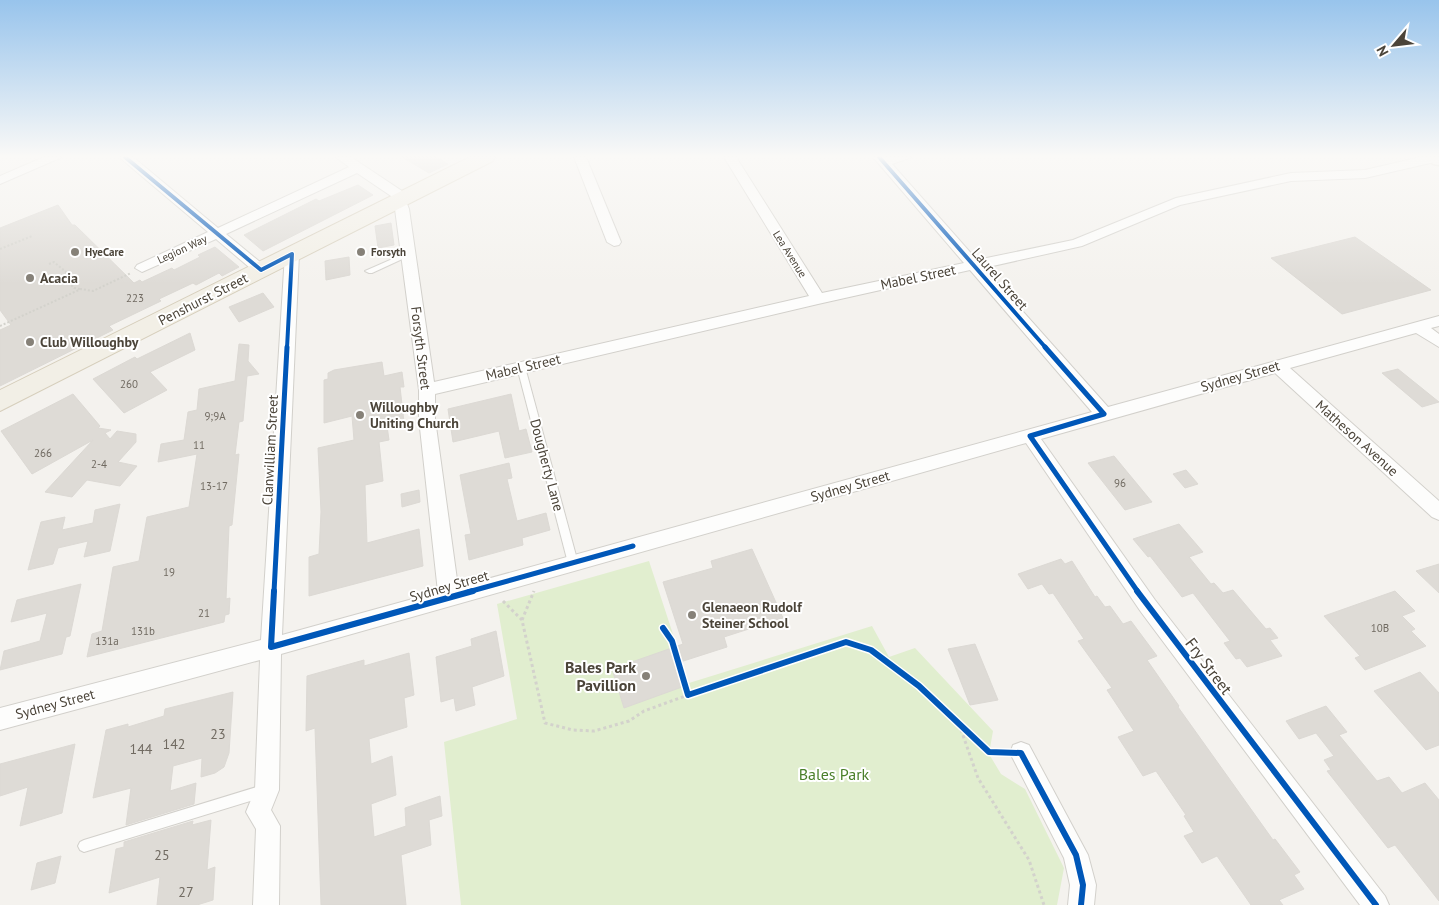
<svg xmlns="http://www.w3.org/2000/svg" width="1439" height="905" viewBox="0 0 1439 905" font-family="'PT Sans',sans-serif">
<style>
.green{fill:#e1eecf}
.building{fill:#dedbd6;stroke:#dcd9d4}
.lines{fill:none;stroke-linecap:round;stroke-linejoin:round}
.service-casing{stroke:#d2d0cb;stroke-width:2}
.minor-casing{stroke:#d2d0cb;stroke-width:2}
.secondary-casing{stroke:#d3cfc5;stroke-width:3}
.primary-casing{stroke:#d6cebb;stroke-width:2}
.path-far1{stroke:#d3d2cc;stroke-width:2;stroke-dasharray:2 2;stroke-linecap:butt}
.path{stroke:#d3d2cc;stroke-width:3;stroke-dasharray:3 3;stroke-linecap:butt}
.service{fill:#fdfdfc;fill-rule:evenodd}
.minor{fill:#fdfdfc;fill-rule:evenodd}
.secondary{fill:#f7f6f1;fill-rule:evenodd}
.primary{fill:#f2efe6;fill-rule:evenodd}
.cycleway-far2-casing{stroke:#fff;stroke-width:6}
.cycleway-far1-casing{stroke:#fff;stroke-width:8}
.cycleway-casing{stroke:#fff;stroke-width:9}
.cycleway-far2{stroke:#0057b8;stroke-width:4}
.cycleway-far1{stroke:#0057b8;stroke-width:5}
.cycleway{stroke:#0057b8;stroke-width:6}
.poi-dot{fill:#868178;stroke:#fff;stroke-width:2}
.labels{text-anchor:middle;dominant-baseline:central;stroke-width:4;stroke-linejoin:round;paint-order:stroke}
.far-street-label{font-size:11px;fill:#4b4439;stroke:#fff}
.far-poi-label{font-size:11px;font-weight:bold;fill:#4b4439;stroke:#fff;text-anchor:start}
.number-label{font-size:11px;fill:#706a61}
.street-label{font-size:14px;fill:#4b4439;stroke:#fff}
.poi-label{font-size:14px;font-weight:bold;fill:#4b4439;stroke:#fff;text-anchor:start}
.near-number-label{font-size:14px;fill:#706a61}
.near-street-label{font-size:16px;fill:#4b4439;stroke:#fff}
.near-poi-label{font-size:16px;font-weight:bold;fill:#4b4439;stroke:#fff;text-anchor:end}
.near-park-label{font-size:16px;fill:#4a7f2a;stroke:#fff}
</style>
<rect width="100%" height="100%" fill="#f4f2ee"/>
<polygon class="green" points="649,561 689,683 872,626 889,657 915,648 993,731 989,754 1001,774 1025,789 1064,868 1057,905 461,905 444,742 517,719 497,604"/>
<g class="building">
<polygon points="402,157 437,157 448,164 429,173"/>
<polygon points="358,185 373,195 263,251 244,235 316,199 319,201"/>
<polygon points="58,205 72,225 75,225 134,283 140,280 142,282 172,268 174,270 200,257 198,255 215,247 239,267 222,276 219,273 196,285 193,283 159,299 161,301 109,326 113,330 0,386 0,330 11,325 0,310 0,228"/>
<polygon points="391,223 394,245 378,248 375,226"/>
<polygon points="1355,237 1431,290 1342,314 1271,258"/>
<polygon points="349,257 350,275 326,280 325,261"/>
<polygon points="263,293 274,307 239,322 229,307"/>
<polygon points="190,333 195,350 150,372 167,390 124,413 93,379 135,357 137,359"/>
<polygon points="239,344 249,345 248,361 259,374 247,376 243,421 239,422 235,455 239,454 232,525 229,526 226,599 230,598 229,614 225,615 224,622 87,657 92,634 102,631 113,567 139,561 147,517 189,507 197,454 158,462 161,444 184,440 188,412 197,410 199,389 235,381"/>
<polygon points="382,362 384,376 402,372 404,387 400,387 404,422 387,426 389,440 379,442 383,481 365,485 367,543 419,529 423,566 309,596 309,557 319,554 321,512 318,448 354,440 352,416 324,423 324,380 328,379 328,373 334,370"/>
<polygon points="1398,369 1439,402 1422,407 1382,373"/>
<polygon points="73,394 100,426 98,428 111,430 105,433 110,439 117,431 136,434 136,442 118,462 137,466 120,486 87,480 72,497 45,492 93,440 32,474 1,431"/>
<polygon points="511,394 519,431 526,429 532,452 505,458 499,431 453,442 448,409"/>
<polygon points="1114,456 1152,502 1125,510 1088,463"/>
<polygon points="509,463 512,478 507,479 517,521 546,513 550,530 522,538 523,545 469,560 465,535 471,534 460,475"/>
<polygon points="1186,470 1198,484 1185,488 1173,474"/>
<polygon points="419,490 420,502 402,507 401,494"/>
<polygon points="120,504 110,551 84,557 88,541 58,548 53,564 28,570 41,522 65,517 62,530 93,523 95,510"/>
<polygon points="1179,524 1203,552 1189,557 1211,584 1214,583 1223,593 1233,590 1266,629 1270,628 1278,638 1270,640 1282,656 1247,667 1240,658 1236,659 1224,643 1230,641 1193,593 1182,597 1150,556 1148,557 1133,539"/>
<polygon points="752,549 783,618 724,637 727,647 674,664 682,687 624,708 612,669 683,644 663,582 713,568 711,561"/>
<polygon points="1061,559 1065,564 1072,561 1095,597 1097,596 1105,607 1110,606 1123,624 1131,621 1157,656 1147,660 1179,706 1178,707 1273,840 1275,839 1300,872 1294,875 1304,889 1279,900 1283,905 1251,905 1217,856 1202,863 1184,836 1194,832 1184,816 1186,815 1156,771 1143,776 1118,737 1134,731 1107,690 1112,688 1078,641 1084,639 1053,593 1049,594 1042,584 1028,589 1018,574"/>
<polygon points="1439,564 1439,593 1416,571"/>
<polygon points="81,584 70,636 66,637 62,654 0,670 4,651 40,641 47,613 11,622 17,600"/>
<polygon points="1395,591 1415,611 1402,616 1415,629 1411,631 1426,646 1365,670 1355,658 1360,656 1324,616"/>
<polygon points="496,631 504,676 472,687 475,705 456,711 454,698 441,702 436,657 472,646 471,639"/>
<polygon points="975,644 998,700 970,705 948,649"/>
<polygon points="409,653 414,695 404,698 407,727 369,739 371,764 392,756 396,795 371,804 374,837 406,826 405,808 440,796 442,816 429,820 431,845 401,855 406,905 321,905 315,728 306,731 307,676 364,660 364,666"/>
<polygon points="1420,672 1439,693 1439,745 1426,750 1374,691"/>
<polygon points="233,692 229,753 224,767 215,773 201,777 202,758 173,766 170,791 196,783 194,804 126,825 131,788 93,798 106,730 128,724 128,727 164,716 165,709"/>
<polygon points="1326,706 1347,732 1339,735 1377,781 1389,777 1402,793 1425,783 1439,800 1439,901 1395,845 1388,848 1327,771 1331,770 1324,760 1334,756 1316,733 1299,739 1286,721"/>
<polygon points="75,744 62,813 20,826 28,787 0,796 0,764"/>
<polygon points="211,820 207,870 215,867 213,900 197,905 157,905 160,877 109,893 116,849 124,847 124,842 193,821 192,825"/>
<polygon points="61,856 55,883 31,890 37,863"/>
</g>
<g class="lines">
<g class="service-casing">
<g id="service">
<polygon points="406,253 410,253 411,255 372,273 369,273 365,271"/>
<polygon points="521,364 525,367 578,563 576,566 573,567 570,566 568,563 517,367"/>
<polygon points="263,785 267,787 269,791 267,795 263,797 84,852 80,850 78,846 80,842 84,840"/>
</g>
</g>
<g class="minor-casing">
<g id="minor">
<polygon points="44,157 62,157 0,184 0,176"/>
<path d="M119 157H133L218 228 349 167 336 157H351L402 191 409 209 434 382 809 296 724 157H736L822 293 964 263 873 157H912L892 164 977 260 1073 240 1176 198 1291 173 1365 170 1421 157H1439V161L1365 178 1291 181 1180 205 1082 246 984 268 1108 407 1439 316V326L1431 328 1439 334V347L1416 333 1290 368 1439 501V520L1432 517 1275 373 1041 439 1155 600 1385 896 1389 905H1360L1141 612 1026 443 281 654 279 790 271 810 280 826 279 905H253L256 829 246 812 255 790 260 660 0 730V708L261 640 285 254 287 251 292 250 299 254 282 635 438 592 419 419V390L395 209 391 196 357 173 226 234 266 267 268 270 266 273H256L216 239 142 272 135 268 137 265 208 232ZM970 270 1092 412 458 587 435 419V394L818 304Z"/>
<polygon points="574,157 586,157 621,242 619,245 614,246 607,242"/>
<polygon points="1021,742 1029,745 1088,855 1096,885 1094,905 1068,905 1070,885 1064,858 1010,753 1013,745"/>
</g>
</g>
<g class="secondary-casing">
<polygon id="secondary" points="1426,157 1439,157 1439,165 1433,164"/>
</g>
<g class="primary-casing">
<polygon id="primary" points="470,157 495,157 493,161 0,411 0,390"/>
</g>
<g class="path-far1">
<polyline points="0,249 32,236"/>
<polyline points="49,264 54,262 66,272 66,279 74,288 80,289"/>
<polyline points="0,326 81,289 93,291 131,273"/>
</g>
<g class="path">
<polyline points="503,601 522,620 545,723 573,730 594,731 629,721 644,711 688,695"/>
<polyline points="522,620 534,591"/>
<polyline points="663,628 672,641 688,695 846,642 871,650 919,686 989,752 1005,752"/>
<polyline points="959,724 978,778 1029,860 1044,905"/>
</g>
<use href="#service" class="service"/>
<use href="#minor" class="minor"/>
<use href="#secondary" class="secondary"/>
<use href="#primary" class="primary"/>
<g class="cycleway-far2-casing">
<g id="cycleway-far2">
<polyline points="125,157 261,270 292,254 287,348"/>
<polyline points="879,157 1046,348"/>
</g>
</g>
<g class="cycleway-far1-casing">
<g id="cycleway-far1">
<polyline points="1045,347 1104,414 1030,436 1138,592"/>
<polyline points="274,592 287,347"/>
<polyline points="468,592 633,546"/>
</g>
</g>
<g class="cycleway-casing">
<g id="cycleway">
<polyline points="274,591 271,647 473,591"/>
<polyline points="1137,591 1376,905"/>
<polyline points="663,628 672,641 688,695 846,642 871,650 919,686 989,752 1021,753 1076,855 1083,885 1081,905"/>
</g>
</g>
<use href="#cycleway-far2" class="cycleway-far2"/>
<use href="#cycleway-far1" class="cycleway-far1"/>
<use href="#cycleway" class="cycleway"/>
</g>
<linearGradient id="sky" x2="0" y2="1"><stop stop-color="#98c4ec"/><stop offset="0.55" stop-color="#faf9f7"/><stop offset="1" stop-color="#faf9f7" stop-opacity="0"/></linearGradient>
<rect width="1439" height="284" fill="url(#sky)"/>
<g class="poi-dot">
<circle cx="75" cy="252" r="5"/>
<circle cx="361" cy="252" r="5"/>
<circle cx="30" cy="278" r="5"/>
<circle cx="30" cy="342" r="5"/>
<circle cx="360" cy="415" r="5"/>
<circle cx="692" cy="615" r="5"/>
<circle cx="646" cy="676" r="5"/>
</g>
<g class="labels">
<g class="far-street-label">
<text transform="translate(182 249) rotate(-25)">Legion Way</text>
<text transform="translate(790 254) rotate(58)">Lea Avenue</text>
</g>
<g class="far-poi-label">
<text x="85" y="252">HyeCare</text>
<text x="371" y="252">Forsyth</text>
</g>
<g class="number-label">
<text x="135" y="298">223</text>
<text x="129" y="384">260</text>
<text x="215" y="416">9;9A</text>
<text x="199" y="445">11</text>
<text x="43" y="453">266</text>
<text x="99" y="464">2-4</text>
<text x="1120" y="483">96</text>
<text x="214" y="486">13-17</text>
<text x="169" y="572">19</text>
<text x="204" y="613">21</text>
<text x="1380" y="628">10B</text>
<text x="143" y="631">131b</text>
<text x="107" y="641">131a</text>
</g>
<g class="street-label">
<text transform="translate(918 277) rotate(-12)">Mabel Street</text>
<text transform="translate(1000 279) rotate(49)">Laurel Street</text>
<text transform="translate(203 299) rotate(-27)">Penshurst Street</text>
<text transform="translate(421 348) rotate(83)">Forsyth Street</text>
<text transform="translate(523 367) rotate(-13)">Mabel Street</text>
<text transform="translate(1240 376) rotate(-16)">Sydney Street</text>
<text transform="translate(1357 438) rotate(42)">Matheson Avenue</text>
<text transform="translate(270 450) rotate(-87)">Clanwilliam Street</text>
<text transform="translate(547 465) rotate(75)">Dougherty Lane</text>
<text transform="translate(850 486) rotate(-16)">Sydney Street</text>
<text transform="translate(449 586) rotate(-16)">Sydney Street</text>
<text transform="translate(55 704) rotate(-15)">Sydney Street</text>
</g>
<g class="poi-label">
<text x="40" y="278">Acacia</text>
<text x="40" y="342">Club Willoughby</text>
<text x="370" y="407">Willoughby<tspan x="370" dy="16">Uniting Church</tspan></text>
<text x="702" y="607">Glenaeon Rudolf<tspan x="702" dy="16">Steiner School</tspan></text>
</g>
<g class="near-number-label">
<text x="218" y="734">23</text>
<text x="174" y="744">142</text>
<text x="141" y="749">144</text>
<text x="162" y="855">25</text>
<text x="186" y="892">27</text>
</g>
<g class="near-street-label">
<text transform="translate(1209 666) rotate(53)">Fry Street</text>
</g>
<g class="near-poi-label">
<text x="636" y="667">Bales Park<tspan x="636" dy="18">Pavillion</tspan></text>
</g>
<g class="near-park-label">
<text x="834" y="774">Bales Park</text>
</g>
</g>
<g transform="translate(1394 45) rotate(242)" stroke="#ffffff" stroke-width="4" paint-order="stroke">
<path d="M0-4L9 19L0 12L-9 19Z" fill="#4b4439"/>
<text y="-8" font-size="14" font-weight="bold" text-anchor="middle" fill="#4b4439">N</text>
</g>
</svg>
